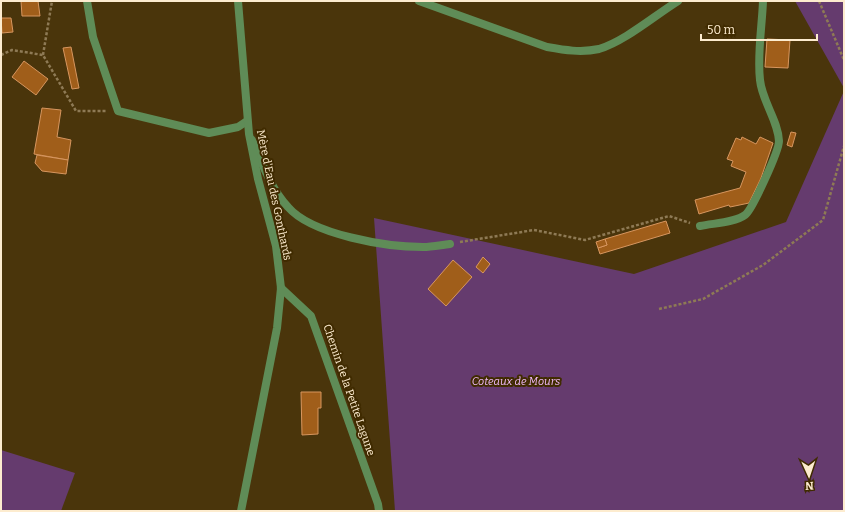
<svg xmlns="http://www.w3.org/2000/svg" width="845" height="512" viewBox="0 0 845 512" font-family="Bitter,serif">
<style>
.green{fill:#653b6e}
.building{fill:#a05e1a;stroke:#d7965f}
.lines{fill:none;stroke-linecap:round;stroke-linejoin:round}
.path{stroke:#8e7a55;stroke-width:2.5;stroke-dasharray:3 2;stroke-linecap:butt}
.service{stroke:#5f8c57;stroke-width:8}
.minor{stroke:#5f8c57;stroke-width:8}
.labels{text-anchor:middle;dominant-baseline:central;stroke-width:4;stroke-linejoin:round;paint-order:stroke}
.street-label{font-size:11px;fill:#fdeccf;stroke:#402b00}
.park-label{font-size:11px;font-style:italic;fill:#f0bafb;stroke:#402b00}
</style>
<rect width="100%" height="100%" fill="#4a350b"/>
<g class="green">
<polygon points="795,1 844,1 844,88"/>
<polygon points="844,91 844,511 395,511 374,218 634,274 786,222"/>
<polygon points="1,450 75,473 61,511 1,511"/>
</g>
<g class="building">
<polygon points="21,1 38,1 40,16 22,16"/>
<polygon points="1,18 11,18 13,32 2,33"/>
<polygon points="767,39 790,40 788,68 765,67"/>
<polygon points="71,47 79,88 72,89 63,48"/>
<polygon points="24,61 48,79 36,95 12,77"/>
<polygon points="42,108 61,110 57,137 71,140 68,160 34,154"/>
<polygon points="791,132 796,133 792,147 787,145"/>
<polygon points="742,137 756,144 760,137 773,143 761,178 749,203 730,207 729,205 699,214 695,200 740,188 746,172 731,166 733,161 727,159 736,138 741,140"/>
<polygon points="37,155 68,160 66,174 42,171 35,163"/>
<polygon points="666,221 670,233 600,254 598,248 607,245 605,239"/>
<polygon points="605,239 607,245 598,248 596,242"/>
<polygon points="483,257 490,264 483,273 476,267"/>
<polygon points="453,260 472,277 446,306 428,289"/>
<polygon points="301,392 321,392 321,408 318,408 318,434 302,435"/>
</g>
<g class="lines">
<g class="path">
<polyline points="819,1 844,60"/>
<polyline points="1,55 12,50 43,55 76,111 106,111"/>
<polyline points="43,55 52,1"/>
<polyline points="460,242 534,230 585,240 669,216 690,223"/>
<polyline points="659,309 703,299 763,265 823,220 844,146"/>
</g>
<g class="service">
<polyline points="87,1 93,37 118,111 209,133 238,127 247,121"/>
<path d="M419 1 547 47C564 50 581 53 599 49 625 41 654 16 678 1"/>
<path d="M252 140C262 163 271 189 288 207 312 235 387 247 423 247 432 247 441 245 450 244"/>
<path d="M700 226C714 223 734 223 745 215 752 210 779 151 779 141 778 120 762 101 760 80 757 55 762 27 763 1"/>
</g>
<g class="minor">
<polyline points="238,1 249,134 258,179 276,246 281,288 277,328 241,511"/>
<polyline points="281,288 311,316 378,504 379,511"/>
</g>
</g>
<g class="labels">
<g class="street-label">
<text transform="translate(274 195) rotate(78)">Mère d'Eau des Gonthards</text>
<text transform="translate(349 390) rotate(71)">Chemin de la Petite Lagune</text>
</g>
<g class="park-label">
<text x="516" y="381">Coteaux de Mours</text>
</g>
</g>
<rect width="845" height="512" fill="none" stroke="#fdeccf" stroke-width="4"/>
<g transform="translate(809 476) rotate(177)" stroke="#402b00" stroke-width="3" paint-order="stroke">
<path d="M0-3L7 15L0 10L-7 15Z" fill="#fdeccf"/>
<text y="-6" font-size="11" font-weight="bold" text-anchor="middle" fill="#fdeccf">N</text>
</g>
<path d="M701 34v6h116v-6" fill="none" stroke="#fdeccf" stroke-width="2"/>
<text x="707" y="34" font-size="12" fill="#fdeccf" stroke="#402b00" stroke-width="3" paint-order="stroke">50 m</text>
</svg>
